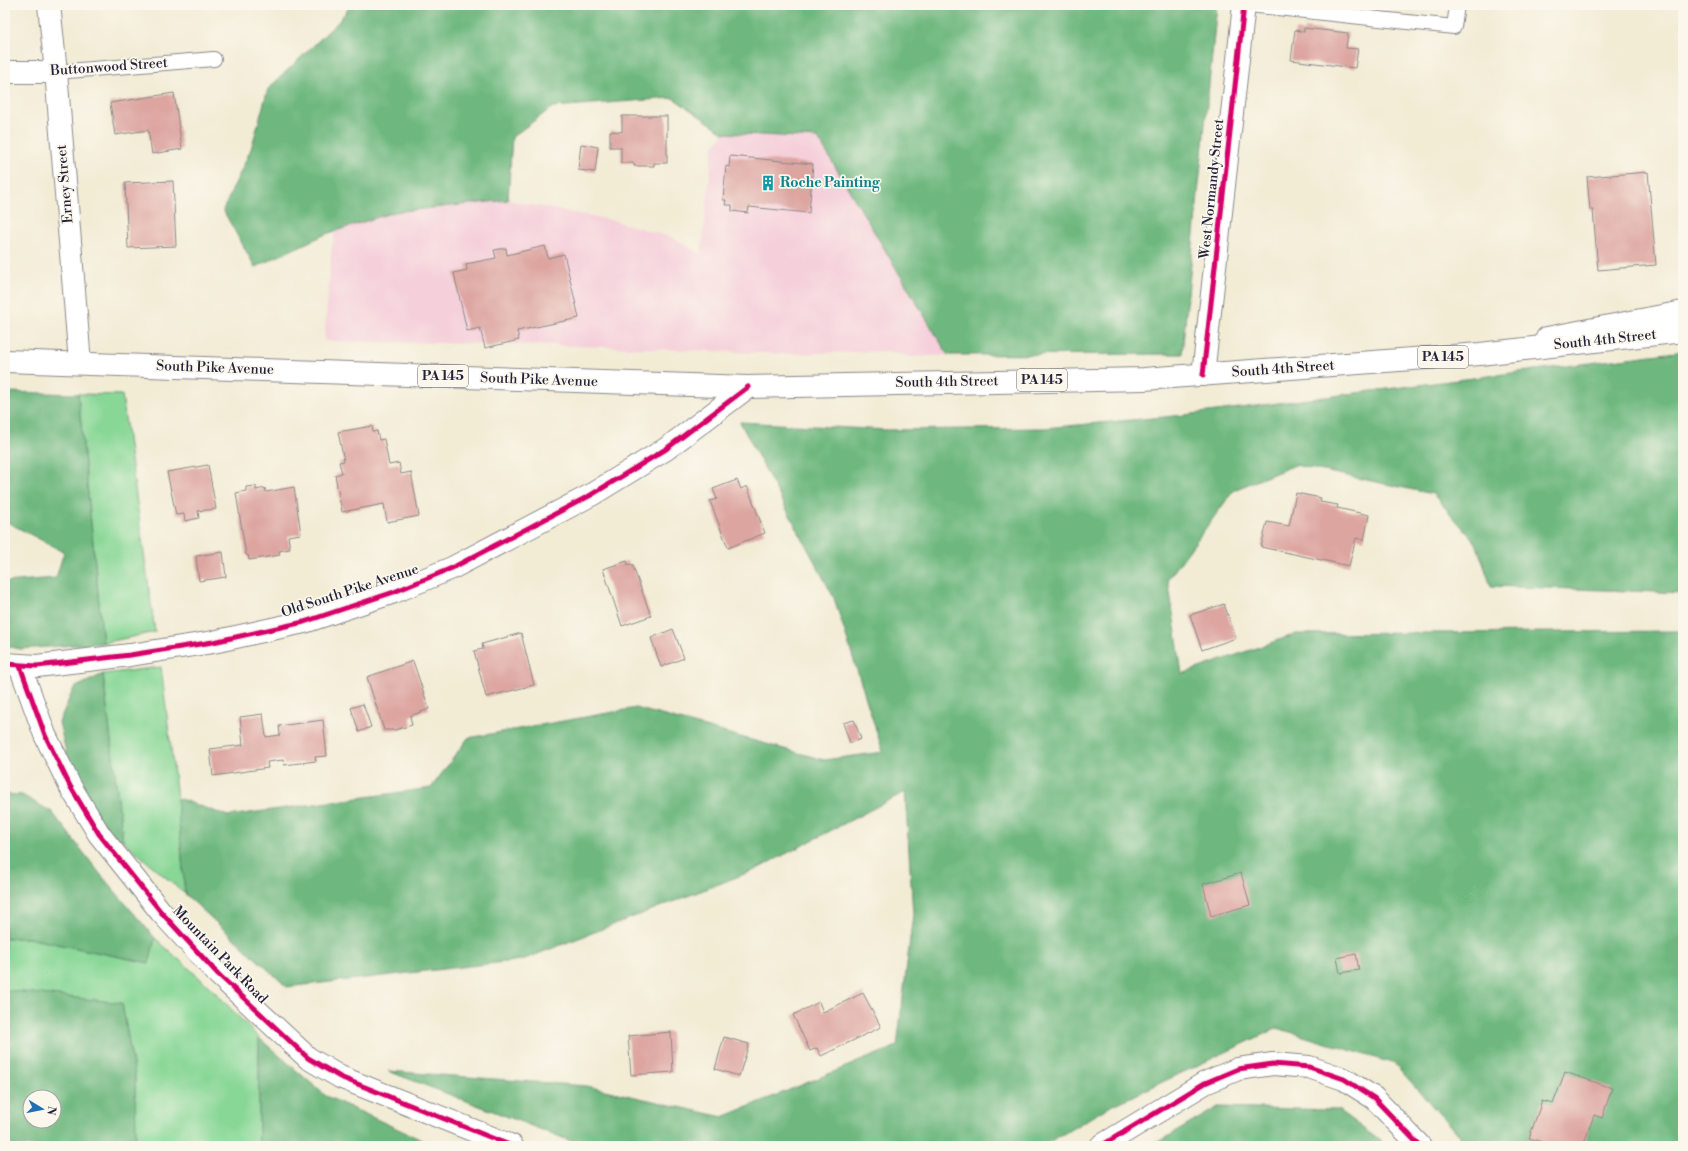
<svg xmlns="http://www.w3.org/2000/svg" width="1688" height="1151" viewBox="0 0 1688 1151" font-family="'Libre Bodoni',serif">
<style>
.built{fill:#f5cfda}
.green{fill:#88d796;stroke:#557c68}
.forest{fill:#6eb87f;stroke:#486d5d;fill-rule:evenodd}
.building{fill:#dda5a0}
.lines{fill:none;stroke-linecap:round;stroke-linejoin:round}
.lane-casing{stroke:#8a8788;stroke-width:16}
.street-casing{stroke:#8a8788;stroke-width:24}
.primary-casing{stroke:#8a8788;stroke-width:24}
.lane{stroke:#fff;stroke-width:14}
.street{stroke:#fff;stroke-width:22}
.primary{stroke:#fff;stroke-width:22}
.cycleway-casing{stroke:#fbf7ec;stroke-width:8}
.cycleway{stroke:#d6006c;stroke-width:5}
.labels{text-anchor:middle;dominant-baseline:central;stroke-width:3.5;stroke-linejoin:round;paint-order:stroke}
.shield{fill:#fbf7ec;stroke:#636270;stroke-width:1}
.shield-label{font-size:13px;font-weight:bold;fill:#22223b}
.street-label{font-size:14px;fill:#22223b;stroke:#fbf7ec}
.culture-label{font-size:14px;font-weight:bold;fill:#0d838f;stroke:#fbf7ec;text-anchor:start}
</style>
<rect width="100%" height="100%" fill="#fbf7ec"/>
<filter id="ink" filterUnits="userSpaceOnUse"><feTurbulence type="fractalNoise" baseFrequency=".025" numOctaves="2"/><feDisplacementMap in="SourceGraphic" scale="8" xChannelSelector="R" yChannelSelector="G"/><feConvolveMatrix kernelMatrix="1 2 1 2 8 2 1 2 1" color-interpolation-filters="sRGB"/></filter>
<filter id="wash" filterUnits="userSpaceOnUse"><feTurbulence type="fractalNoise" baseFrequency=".012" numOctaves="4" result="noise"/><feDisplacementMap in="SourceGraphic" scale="16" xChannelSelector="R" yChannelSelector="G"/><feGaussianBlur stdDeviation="0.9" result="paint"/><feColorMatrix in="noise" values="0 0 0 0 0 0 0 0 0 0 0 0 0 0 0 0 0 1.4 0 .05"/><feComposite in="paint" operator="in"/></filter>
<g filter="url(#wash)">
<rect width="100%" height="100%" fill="#f2ecd5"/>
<polygon class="built" points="724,133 818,138 948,355 911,357 888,351 786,354 552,345 324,341 332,247 335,231 394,212 508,200 611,220 674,238 701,254 713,147"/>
<g class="green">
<polygon points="78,394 122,395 155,632 103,643"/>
<polygon points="161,667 177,798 185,894 123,841 103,674"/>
<polygon points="5,938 28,938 149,963 155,938 212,989 259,1038 259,1146 136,1146 135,1076 122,1004 5,990"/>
</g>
<g class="forest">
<polygon points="351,5 1217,5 1182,354 948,355 818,138 724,133 673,98 553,107 512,137 508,200 394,212 326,234 255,267 223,210 251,149 268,89 339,21"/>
<polygon points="1683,351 1683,593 1491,586 1476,543 1433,494 1295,465 1234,490 1168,579 1182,674 1296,634 1683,631 1683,1146 1468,1146 1395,1064 1277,1028 1105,1109 1043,1146 584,1146 388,1071 587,1086 723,1117 897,1046 913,914 905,792 755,870 522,960 287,987 185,894 177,798 228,816 431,788 468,738 636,708 824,760 883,752 834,598 740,422 887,430 1045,428 1185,415"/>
<polygon points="5,392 78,394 103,643 20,649 5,646 5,582 56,578 64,552 5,521"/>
<polygon points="103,674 123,841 105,829 70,769 59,722 74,688"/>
<polygon points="5,794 22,795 52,812 101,875 155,938 149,963 28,938 5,938"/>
<path d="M5 990 122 1003 135 1076 136 1146H5ZM30 1097H54V1121H30Z"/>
<polygon points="259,1038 326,1096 435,1146 259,1146"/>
<polygon points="1218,1107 1338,1110 1387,1146 1152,1146"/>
</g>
<g id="blocks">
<g class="building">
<polygon points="1304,28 1348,33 1346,48 1358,49 1355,68 1291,60 1295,30 1304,32"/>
<polygon points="174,93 182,149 152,154 148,130 115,135 110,103"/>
<polygon points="622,116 667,116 667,163 654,163 654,166 634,166 634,163 621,163 621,147 610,147 610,131 622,132"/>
<polygon points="581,144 598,147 595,172 578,170"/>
<polygon points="730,156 813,164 809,213 749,207 748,213 732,211 732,205 725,205 726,200 723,200 726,166 729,167"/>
<polygon points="1648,172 1656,265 1598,270 1593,210 1590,210 1587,177"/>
<polygon points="173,181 176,246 128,248 125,183"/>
<polygon points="545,246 548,258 564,254 579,318 517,331 519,340 485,348 480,328 467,331 454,273 467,270 466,264 496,258 494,250 506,248 507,255"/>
<polygon points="372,426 373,432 377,431 379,440 384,439 389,465 399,463 401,474 411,472 419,516 387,522 384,504 342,512 335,475 342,473 339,462 344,461 338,432"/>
<polygon points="208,465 216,509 198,511 199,518 185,521 184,514 176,515 167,472"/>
<polygon points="737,480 741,489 747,486 765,533 728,548 710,501 717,499 713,489"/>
<polygon points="256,486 256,490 265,488 266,492 294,487 301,534 288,536 290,549 279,551 280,555 249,560 248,555 246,555 236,493 246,491 246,487"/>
<polygon points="1296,493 1321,498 1320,502 1338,505 1337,508 1369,515 1364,540 1356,538 1349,566 1261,547 1267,522 1289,526"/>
<polygon points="223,552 226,577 199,581 196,556"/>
<polygon points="627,561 628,565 632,564 651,616 622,626 603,569"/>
<polygon points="1224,604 1236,638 1202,650 1190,615"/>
<polygon points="673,629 684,658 661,667 651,638"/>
<polygon points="521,633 534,685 486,697 474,651 483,649 482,644"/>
<polygon points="413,661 429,709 410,716 412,725 395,730 384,730 367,677"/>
<polygon points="363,704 371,727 359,732 351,708"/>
<polygon points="263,714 266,737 280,735 279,726 323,720 327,756 315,757 316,761 284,765 283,760 267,762 268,768 213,776 210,749 243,745 240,717"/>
<polygon points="854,720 861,739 850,743 843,723"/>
<polygon points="1241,873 1250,905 1211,916 1203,884"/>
<polygon points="1356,954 1359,970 1340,973 1337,958"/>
<polygon points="863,993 881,1027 821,1056 817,1048 810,1051 793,1015 819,1002 823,1012"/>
<polygon points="671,1032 673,1072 631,1075 628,1036"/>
<polygon points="724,1037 749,1044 739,1076 715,1069"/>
<polygon points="1565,1072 1612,1088 1602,1118 1594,1115 1583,1146 1540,1146 1542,1142 1529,1138 1542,1101 1553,1104"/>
</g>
</g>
</g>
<g filter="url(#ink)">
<use href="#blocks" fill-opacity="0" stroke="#8a8788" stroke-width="1"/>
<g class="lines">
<g class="lane-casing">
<g id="lane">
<polyline points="1249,5 1454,27 1457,5"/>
<polyline points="56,72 214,59"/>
</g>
</g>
<g class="street-casing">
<g id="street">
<polyline points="49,5 56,72 80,363"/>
<polyline points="5,72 56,72"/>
<polyline points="1547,338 1683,312"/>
<polyline points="1203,375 1244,5"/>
<polyline points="5,664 37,666 130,655 213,642 304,622 394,592 452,568 591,495 666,449 748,387"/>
<polyline points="20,666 45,735 70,786 99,834 161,912 218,974 308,1058 340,1077 512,1146"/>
<polyline points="1101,1146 1205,1083 1238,1069 1273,1064 1309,1067 1344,1079 1374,1098 1420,1146"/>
</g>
</g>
<g class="primary-casing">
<polyline id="primary" points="5,361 748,387 1144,379 1480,354 1683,331"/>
</g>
<use href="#lane" class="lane"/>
<use href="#street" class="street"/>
<use href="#primary" class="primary"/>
<g class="cycleway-casing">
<g id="cycleway">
<polyline points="1203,375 1244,5"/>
<polyline points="5,664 37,666 130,655 213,642 304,622 394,592 452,568 591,495 666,449 748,387"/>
<polyline points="20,666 45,735 70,786 99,834 161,912 218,974 308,1058 340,1077 512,1146"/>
<polyline points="1101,1146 1205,1083 1238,1069 1273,1064 1309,1067 1344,1079 1374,1098 1420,1146"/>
</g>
</g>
<use href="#cycleway" class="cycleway"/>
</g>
</g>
<defs>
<g id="building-bare" transform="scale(1.2)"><path d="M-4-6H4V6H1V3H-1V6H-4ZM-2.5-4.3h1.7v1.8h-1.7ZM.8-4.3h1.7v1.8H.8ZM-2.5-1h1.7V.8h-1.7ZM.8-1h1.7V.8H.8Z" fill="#0f9aa8" stroke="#fbf7ec" stroke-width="2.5" paint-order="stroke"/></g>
</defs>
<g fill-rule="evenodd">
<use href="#building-bare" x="768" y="183"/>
</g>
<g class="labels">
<g class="shield">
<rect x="1418" y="346" width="50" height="22" rx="3"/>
<rect x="418" y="365" width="50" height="22" rx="3"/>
<rect x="1017" y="369" width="50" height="22" rx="3"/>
</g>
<g class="shield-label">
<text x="1443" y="357">PA 145</text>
<text x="443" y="376">PA 145</text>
<text x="1042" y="380">PA 145</text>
</g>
<g class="street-label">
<text transform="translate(109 67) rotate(-4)">Buttonwood Street</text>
<text transform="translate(65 184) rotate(-95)">Erney Street</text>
<text transform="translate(1212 189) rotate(-84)">West Normandy Street</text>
<text transform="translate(1605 340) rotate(-6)">South 4th Street</text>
<text transform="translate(215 368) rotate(2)">South Pike Avenue</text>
<text transform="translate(1283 369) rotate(-4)">South 4th Street</text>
<text transform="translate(539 380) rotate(2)">South Pike Avenue</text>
<text transform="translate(947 382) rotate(-1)">South 4th Street</text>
<text transform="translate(350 591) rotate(-18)">Old South Pike Avenue</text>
<text transform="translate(220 955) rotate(46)">Mountain Park Road</text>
</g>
<g class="culture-label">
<text x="780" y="183">Roche Painting</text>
</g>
</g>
<rect width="1688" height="1151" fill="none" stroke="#fbf7ec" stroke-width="20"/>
<g transform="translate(42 1109) rotate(100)"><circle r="19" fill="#fbf7ec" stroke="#a4a2a5"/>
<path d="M0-3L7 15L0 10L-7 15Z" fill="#1f6fb2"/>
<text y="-6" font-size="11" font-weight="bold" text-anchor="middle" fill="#22223b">N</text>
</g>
</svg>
